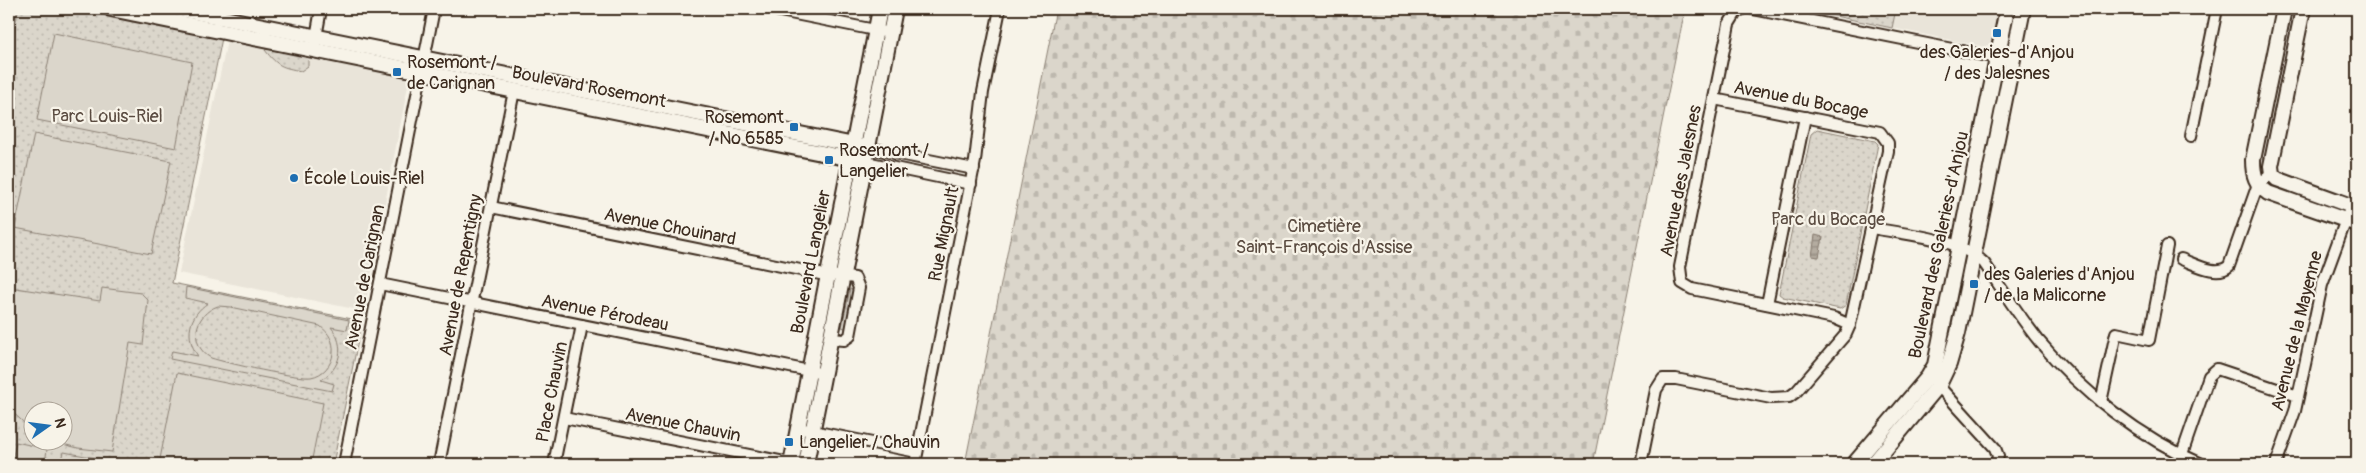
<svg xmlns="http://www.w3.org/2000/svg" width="2366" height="473" viewBox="0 0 2366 473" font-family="Pangolin,sans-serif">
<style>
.built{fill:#e9e4d9}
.grass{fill:url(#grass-dots);stroke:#8b8074;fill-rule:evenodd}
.cemetery{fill:url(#cemetery-stones);stroke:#8b8074}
.garden{fill:#dbd6cb;stroke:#8b8074;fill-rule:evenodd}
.water{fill:url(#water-rules);stroke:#84786c}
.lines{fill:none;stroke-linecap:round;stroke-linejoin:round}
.street-casing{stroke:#3b2a1e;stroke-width:14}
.secondary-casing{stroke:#3b2a1e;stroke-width:18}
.street{stroke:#f7f3e8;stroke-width:10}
.secondary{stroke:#f7f3e8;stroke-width:14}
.poi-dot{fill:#1f6fb2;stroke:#f7f3e8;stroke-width:2}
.labels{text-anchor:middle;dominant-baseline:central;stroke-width:4.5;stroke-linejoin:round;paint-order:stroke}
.poi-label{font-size:18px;fill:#3b2a1e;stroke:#f7f3e8;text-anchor:start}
.street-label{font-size:18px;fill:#3b2a1e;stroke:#f7f3e8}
.park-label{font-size:18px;fill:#5b4c41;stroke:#f7f3e8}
</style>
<defs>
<pattern id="grass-dots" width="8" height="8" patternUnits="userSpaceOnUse" patternTransform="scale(1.25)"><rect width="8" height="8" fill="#dbd6cb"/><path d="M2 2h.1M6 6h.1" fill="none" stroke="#bdb8ae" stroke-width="1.8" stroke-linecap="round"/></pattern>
<pattern id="cemetery-stones" width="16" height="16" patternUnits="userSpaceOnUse" patternTransform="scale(1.25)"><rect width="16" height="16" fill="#dbd6cb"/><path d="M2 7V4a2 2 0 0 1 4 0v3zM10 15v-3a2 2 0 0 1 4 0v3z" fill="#bdb8ae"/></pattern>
<pattern id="water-rules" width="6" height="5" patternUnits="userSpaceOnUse" patternTransform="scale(1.25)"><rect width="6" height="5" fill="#b4aca0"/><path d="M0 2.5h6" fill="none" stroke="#948c82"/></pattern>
</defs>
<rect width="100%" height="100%" fill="#f7f3e8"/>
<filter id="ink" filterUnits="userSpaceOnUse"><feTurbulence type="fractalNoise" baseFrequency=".02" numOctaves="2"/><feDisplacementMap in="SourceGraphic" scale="10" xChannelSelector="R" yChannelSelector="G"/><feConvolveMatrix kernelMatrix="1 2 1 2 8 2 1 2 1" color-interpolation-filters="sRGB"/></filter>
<g filter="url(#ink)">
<g class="built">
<polygon points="1896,9 2000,9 1993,42 1985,47 1892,28"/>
<polygon points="227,41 406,77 409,80 364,311 179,273"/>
</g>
<g class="grass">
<path d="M18 9H72L222 38 172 283 362 321 333 464H9V57ZM32 410H62V440H32Z"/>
<polygon points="1801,9 1896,9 1892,28"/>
<path d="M267 49 304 56 308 60V66L301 71C282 67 278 67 265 50Z"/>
<polygon points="1817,129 1875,141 1878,144 1846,305 1840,309 1783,297 1779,294 1811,134"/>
<polygon points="850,289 854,290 847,329 842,327"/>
</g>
<polygon class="cemetery" points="1056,9 1685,9 1593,464 965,464"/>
<g class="garden">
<polygon points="54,33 192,62 176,148 37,120"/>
<polygon points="34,134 171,161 151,254 15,228"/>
<polygon points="9,287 100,301 102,288 141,293 148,300 143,345 130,343 112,452 78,448 51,441 62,440 62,410 32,410 32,430 9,409"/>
<path d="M186 287 349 320 347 330 331 327C346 346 341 368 321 380L334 384 332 391 170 359 172 351 198 356C184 337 189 315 208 303L185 298ZM218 306 231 307 320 326C329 333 334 341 333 353 332 365 323 375 311 377 298 379 226 363 211 358 188 345 194 314 218 306Z"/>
<polygon points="177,373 323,403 311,464 159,464"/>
<polygon points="16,442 47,449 45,464 13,457"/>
<polygon points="64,452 96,458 95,464 61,464"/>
</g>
<polygon class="water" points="1815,235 1823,237 1819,257 1812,256"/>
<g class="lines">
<g class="street-casing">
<g id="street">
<polyline points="770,9 890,33"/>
<polyline points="1743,9 1737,11 1729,24 1680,267 1682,283 1692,289 1834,318 1850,325"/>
<polyline points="1753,9 2012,61"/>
<polyline points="315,43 321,9"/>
<polyline points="2191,136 2217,9"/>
<polyline points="869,148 974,169"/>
<polyline points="866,162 971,184"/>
<polyline points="491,207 820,274 855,278 859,288 850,336 844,340 831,339"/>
<path d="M1872 228C1907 235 1958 237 1984 263 2002 289 2019 316 2039 341 2082 392 2140 438 2202 464"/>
<path d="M2181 259C2195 264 2217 277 2229 266L2258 184 2272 174"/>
<polyline points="380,284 824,374"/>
<polyline points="1767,304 1805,117"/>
<polyline points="1935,382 1995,448 1998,456 1996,464"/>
<polyline points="2101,402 2116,333 2149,340 2167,246"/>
<polyline points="564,418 795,464"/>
<polyline points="798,428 917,452"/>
<polyline points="2182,454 2209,376 2217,369 2298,396"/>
<polyline points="344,464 434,9"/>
<polyline points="439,464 514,91"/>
<polyline points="554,464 582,325"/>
<polyline points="915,464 975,161 983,92 1000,9"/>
<polyline points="1641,464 1656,390 1663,379 1676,379 1771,398 1789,397 1796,392 1846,334 1850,325 1888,151 1888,143 1880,132 1714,99"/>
<polyline points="2276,464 2295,411 2322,285 2351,206"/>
</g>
</g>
<g class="secondary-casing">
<g id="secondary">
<polyline points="111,9 866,162"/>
<polyline points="179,9 869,148"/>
<path d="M2284 9 2253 160C2253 175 2256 185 2268 193L2357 224"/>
<polyline points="2303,9 2271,166 2272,174 2277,179 2357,208"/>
<polyline points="791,464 880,9"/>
<polyline points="806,464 895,9"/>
<polyline points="1854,464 1928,377 1935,365 2007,9"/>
<polyline points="1873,464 1939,385 1949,364 1958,333 2023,9"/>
</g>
</g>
<use href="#street" class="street"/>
<use href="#secondary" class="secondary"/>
</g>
</g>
<g class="poi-dot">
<rect x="1992" y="28" width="10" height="10" rx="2.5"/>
<rect x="392" y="67" width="10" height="10" rx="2.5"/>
<rect x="789" y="122" width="10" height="10" rx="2.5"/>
<rect x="824" y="155" width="10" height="10" rx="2.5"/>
<circle cx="294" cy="178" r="5"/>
<rect x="1969" y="279" width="10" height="10" rx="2.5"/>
<rect x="784" y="437" width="10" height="10" rx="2.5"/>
</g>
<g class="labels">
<g class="poi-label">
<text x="1997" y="52" text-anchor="middle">des Galeries-d'Anjou<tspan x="1997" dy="21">/ des Jalesnes</tspan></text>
<text x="407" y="62">Rosemont /<tspan x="407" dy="21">de Carignan</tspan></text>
<text x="784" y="117" text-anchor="end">Rosemont<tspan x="784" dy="21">/ No 6585</tspan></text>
<text x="839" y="150">Rosemont /<tspan x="839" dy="21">Langelier</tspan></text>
<text x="304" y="178">École Louis-Riel</text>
<text x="1984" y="274">des Galeries d'Anjou<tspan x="1984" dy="21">/ de la Malicorne</tspan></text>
<text x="799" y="442">Langelier / Chauvin</text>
</g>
<g class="street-label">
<text transform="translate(589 87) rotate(11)">Boulevard Rosemont</text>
<text transform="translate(1801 100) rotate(11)">Avenue du Bocage</text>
<text transform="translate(1681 181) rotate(-79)">Avenue des Jalesnes</text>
<text transform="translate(670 227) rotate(11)">Avenue Chouinard</text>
<text transform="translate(944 234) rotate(-79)">Rue Mignault</text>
<text transform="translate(1939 245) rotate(-78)">Boulevard des Galeries-d'Anjou</text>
<text transform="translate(811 262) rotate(-79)">Boulevard Langelier</text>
<text transform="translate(461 275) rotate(-79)">Avenue de Repentigny</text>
<text transform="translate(365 277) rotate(-79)">Avenue de Carignan</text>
<text transform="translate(605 313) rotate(11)">Avenue Pérodeau</text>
<text transform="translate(2297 331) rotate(-76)">Avenue de la Mayenne</text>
<text transform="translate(552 392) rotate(-79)">Place Chauvin</text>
<text transform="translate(683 425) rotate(11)">Avenue Chauvin</text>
</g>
<g class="park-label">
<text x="107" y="116">Parc Louis-Riel</text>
<text x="1828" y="219">Parc du Bocage</text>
<text x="1324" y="226">Cimetière<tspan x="1324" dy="21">Saint-François d'Assise</tspan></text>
</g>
</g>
<rect width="2366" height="473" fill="none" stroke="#f7f3e8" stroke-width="30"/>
<rect x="15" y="15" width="2336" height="443" fill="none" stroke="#3b2a1e" stroke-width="2" filter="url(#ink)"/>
<g transform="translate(48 426) rotate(76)"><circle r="24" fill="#f7f3e8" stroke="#aca397"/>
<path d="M0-4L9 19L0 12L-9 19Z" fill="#1f6fb2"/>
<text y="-8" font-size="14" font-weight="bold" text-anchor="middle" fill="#3b2a1e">N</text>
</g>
</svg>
